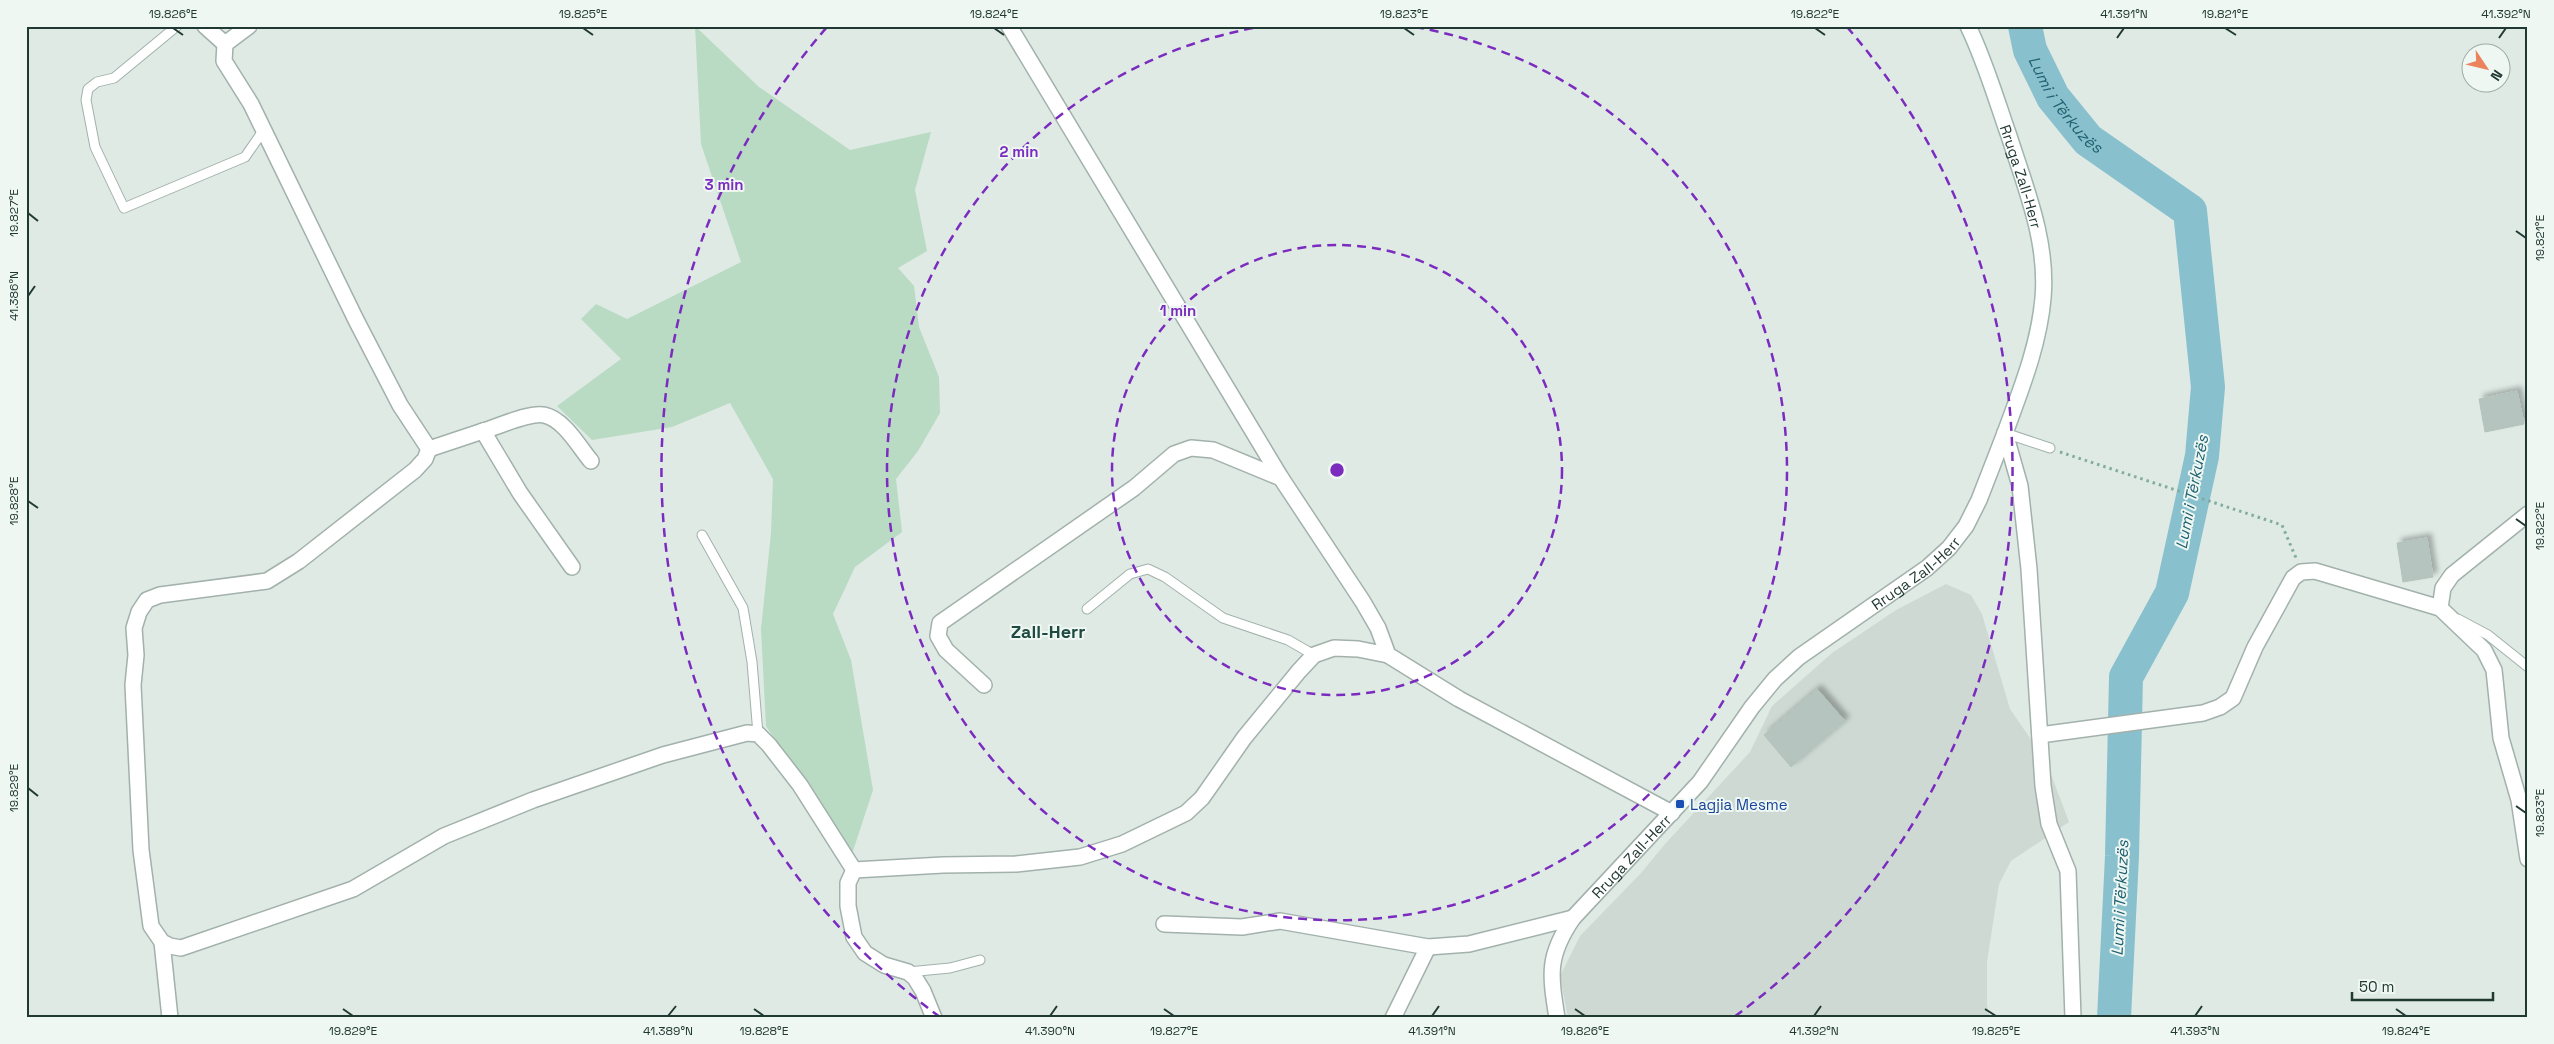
<svg xmlns="http://www.w3.org/2000/svg" width="2554" height="1044" viewBox="0 0 2554 1044" font-family="'Space Grotesk',sans-serif">
<style>
.built{fill:#ced9d4}
.green{fill:#b9dac3}
.lines{fill:none;stroke-linecap:round;stroke-linejoin:round}
.river{stroke:#89c0cd;stroke-width:34}
.building{fill:#b5c4be;stroke:#b2c3bc;filter:url(#shadow)}
.service-casing{stroke:#a2b1ac;stroke-width:11}
.minor-casing{stroke:#a2b1ac;stroke-width:18}
.tertiary-casing{stroke:#a2b1ac;stroke-width:18}
.secondary-casing{stroke:#9fb5ae;stroke-width:18}
.path{stroke:#81aca0;stroke-width:3;stroke-dasharray:2.5 4;stroke-linecap:butt}
.service{stroke:#fff;stroke-width:9}
.minor{stroke:#fff;stroke-width:15}
.tertiary{stroke:#fff;stroke-width:15}
.secondary{stroke:#fff;stroke-width:15}
.ticks{fill:none;stroke:#213933;stroke-width:2}
.ring{fill:none;stroke:#7b2cbf;stroke-width:2.5;stroke-dasharray:9 6}
.transit-dot{fill:#1a4fb4;stroke:#eff7f3;stroke-width:2}
.labels{text-anchor:middle;dominant-baseline:central;stroke-width:4;stroke-linejoin:round;paint-order:stroke}
.street-label{font-size:15px;fill:#213933;stroke:#eff7f3}
.transit-label{font-size:15px;fill:#164399;stroke:#eff7f3;text-anchor:start}
.water-label{font-size:16px;font-style:italic;fill:#1f6171;stroke:#eff7f3}
.quarter-label{font-size:18px;font-weight:bold;fill:#1e4a41;stroke:#eff7f3}
.centre{fill:#7b2cbf;stroke:#eff7f3;stroke-width:2.5}
.ring-label{font-size:15px;text-anchor:middle;font-weight:bold;fill:#7b2cbf;stroke:#eff7f3;stroke-width:4;stroke-linejoin:round;paint-order:stroke}
.neatline{fill:none;stroke:#213933;stroke-width:2}
.ticks-label{font-size:12px;text-anchor:middle;fill:#213933}
</style>
<defs>
<filter id="shadow"><feDropShadow dx="4.5" dy="-4.5" stdDeviation="2.5" flood-color="#0004"/></filter>
</defs>
<rect width="100%" height="100%" fill="#dfeae5"/>
<polygon class="built" points="1946,584 1971,595 1982,614 2010,709 2046,761 2069,822 2011,861 1999,884 1987,962 1987,1005 1990,1018 1568,1018 1560,976 1580,936 1641,873 1665,844 1750,752 1772,706 1832,653 1896,610"/>
<polygon class="green" points="695,26 759,87 850,150 931,132 915,190 927,251 898,268 914,286 919,327 939,377 940,413 918,451 896,479 902,532 855,567 833,614 851,660 873,790 852,854 766,726 761,629 771,533 773,479 730,403 672,427 592,440 557,406 621,359 581,319 596,304 627,319 741,262 701,144"/>
<g class="lines">
<path class="river" id="s1" d="M2025 26 2030 50 2053 97 2088 140 2190 211 2208 387 2202 456 2172 593 2126 677 2122 856 2114 1018"/>
</g>
<g class="building">
<polygon points="2517,391 2524,424 2485,432 2479,399"/>
<polygon points="2427,538 2433,577 2403,582 2397,543"/>
<polygon points="1817,689 1845,721 1791,767 1764,735"/>
</g>
<g class="lines">
<g class="service-casing">
<g id="service">
<polyline points="177,26 114,78 97,82 88,89 86,100 95,147 124,208 245,157 263,131"/>
<polyline points="2005,433 2050,448"/>
<polyline points="702,535 743,608 752,662 758,734"/>
<polyline points="1087,609 1130,574 1148,569 1165,577 1223,618 1288,640 1314,655"/>
<polyline points="2458,619 2488,635 2528,667"/>
<polyline points="908,972 950,968 980,960"/>
</g>
</g>
<g class="minor-casing">
<g id="minor">
<polyline points="205,26 225,44"/>
<polyline points="249,26 225,44 224,61 251,104 356,320 400,405 429,449 483,431 520,493 572,567"/>
<polyline points="1009,26 1281,478 1363,602 1378,628 1388,655 1459,699 1672,813"/>
<path d="M483 431C497 427 530 412 544 415 564 419 579 447 591 461"/>
<polyline points="2005,433 2020,486 2029,569 2043,786 2049,824 2068,871 2073,1018"/>
<polyline points="429,449 425,459 415,470 299,561 267,581 160,595 147,600 139,612 134,628 136,655 133,685 141,850 151,926 162,942 170,946 181,948 353,889 444,836 533,800 663,755 747,733 758,734 769,745 800,785 854,870"/>
<polyline points="2440,608 2443,588 2452,575 2528,514"/>
<polyline points="984,685 946,650 938,636 940,623 1134,488 1174,454 1191,448 1213,450 1281,478"/>
<polyline points="2040,735 2203,713 2220,707 2233,698 2255,647 2293,578 2301,572 2315,571 2440,608 2484,650 2494,670 2501,738 2519,800 2528,859"/>
<polyline points="1164,924 1242,927 1280,921 1428,947 1469,944 1573,918"/>
<polyline points="162,942 170,1018"/>
<polyline points="934,1018 923,991 915,978 908,972 884,965 865,953 854,937 848,906 848,883 854,870 943,865 1016,864 1080,857 1122,844 1186,813 1202,798 1244,738 1299,671 1314,655 1334,648 1358,649 1388,655"/>
<polyline points="1393,1018 1428,947"/>
</g>
</g>
<g class="tertiary-casing">
<g id="tertiary">
<path id="s2" d="M1557 1018C1550 974 1547 956 1573 918L1700 782 1752 707 1775 679 1799 657 1927 568 1949 548 1966 526 1979 500 2005 433"/>
</g>
</g>
<g class="secondary-casing">
<g id="secondary">
<path id="s3" d="M1968 26C1985 61 1996 99 2009 136 2026 189 2048 242 2043 298 2039 345 2021 389 2005 433"/>
</g>
</g>
<polyline class="path" points="2060,452 2282,525 2296,558"/>
<use href="#service" class="service"/>
<use href="#minor" class="minor"/>
<use href="#tertiary" class="tertiary"/>
<use href="#secondary" class="secondary"/>
</g>
<path class="ticks" d="M173 28 183 35M583 28 593 35M994 28 1004 35M1404 28 1414 35M1815 28 1825 35M2225 28 2236 35M2117 38 2124 28M2499 38 2506 28M28 213 38 221M2516 231 2526 238M28 296 35 286M28 501 38 508M2516 519 2526 526M28 788 38 796M2516 806 2526 813M343 1009 353 1016M754 1009 764 1016M1164 1009 1174 1016M1575 1009 1585 1016M1985 1009 1996 1016M2396 1009 2406 1016M668 1016 676 1006M1050 1016 1057 1006M1432 1016 1439 1006M1814 1016 1821 1006M2195 1016 2202 1006"/>
<g class="ring">
<circle cx="1337" cy="470" r="225"/>
<path d="M1415 27A450 450 0 1 1 1259 27"/>
<path d="M940 1017A676 676 0 0 1 827 27M1847 27A676 676 0 0 1 1734 1017"/>
</g>
<rect class="transit-dot" x="1675" y="799" width="10" height="10" rx="2.5"/>
<g class="labels">
<g class="street-label">
<text stroke="none"><textPath href="#s3" startOffset="160">Rruga Zall-Herr</textPath></text>
<text stroke="none"><textPath href="#s2" startOffset="595">Rruga Zall-Herr</textPath></text>
<text stroke="none"><textPath href="#s2" startOffset="190">Rruga Zall-Herr</textPath></text>
</g>
<g class="transit-label">
<text x="1690" y="804">Lagjia Mesme</text>
</g>
<g class="water-label">
<text stroke="none"><textPath href="#s1" startOffset="90">Lumi i Tërkuzës</textPath></text>
<text transform="translate(2192 492) rotate(-79)">Lumi i Tërkuzës</text>
<text transform="translate(2120 898) rotate(-87)">Lumi i Tërkuzës</text>
</g>
<g class="quarter-label">
<text x="1048" y="631">Zall-Herr</text>
</g>
</g>
<circle cx="1337" cy="470" r="8" class="centre"/>
<g class="ring-label">
<text x="1019" y="157">2 min</text>
<text x="724" y="190">3 min</text>
<text x="1178" y="316">1 min</text>
</g>
<rect width="2554" height="1044" fill="none" stroke="#eff7f3" stroke-width="55"/>
<g transform="translate(2486 68) rotate(125)"><circle r="24" fill="#eff7f3" stroke="#9daba6"/>
<path d="M0-4L9 19L0 12L-9 19Z" fill="#eb845c"/>
<text y="-8" font-size="14" font-weight="bold" text-anchor="middle" fill="#213933">N</text>
</g>
<path d="M2352 992v8h141v-8" fill="none" stroke="#213933" stroke-width="2.5"/>
<text x="2359" y="992" font-size="15" fill="#213933" stroke="#eff7f3" stroke-width="4" paint-order="stroke">50 m</text>
<rect x="28" y="28" width="2498" height="988" class="neatline"/>
<g class="ticks-label">
<text x="173" y="18">19.826°E</text>
<text x="583" y="18">19.825°E</text>
<text x="994" y="18">19.824°E</text>
<text x="1404" y="18">19.823°E</text>
<text x="1815" y="18">19.822°E</text>
<text x="2124" y="18">41.391°N</text>
<text x="2225" y="18">19.821°E</text>
<text x="2506" y="18">41.392°N</text>
<text transform="translate(14 213) rotate(-90)" y="4">19.827°E</text>
<text transform="translate(2540 238) rotate(-90)" y="4">19.821°E</text>
<text transform="translate(14 296) rotate(-90)" y="4">41.386°N</text>
<text transform="translate(14 501) rotate(-90)" y="4">19.828°E</text>
<text transform="translate(2540 526) rotate(-90)" y="4">19.822°E</text>
<text transform="translate(14 788) rotate(-90)" y="4">19.829°E</text>
<text transform="translate(2540 813) rotate(-90)" y="4">19.823°E</text>
<text x="353" y="1035">19.829°E</text>
<text x="668" y="1035">41.389°N</text>
<text x="764" y="1035">19.828°E</text>
<text x="1050" y="1035">41.390°N</text>
<text x="1174" y="1035">19.827°E</text>
<text x="1432" y="1035">41.391°N</text>
<text x="1585" y="1035">19.826°E</text>
<text x="1814" y="1035">41.392°N</text>
<text x="1996" y="1035">19.825°E</text>
<text x="2195" y="1035">41.393°N</text>
<text x="2406" y="1035">19.824°E</text>
</g>
</svg>
